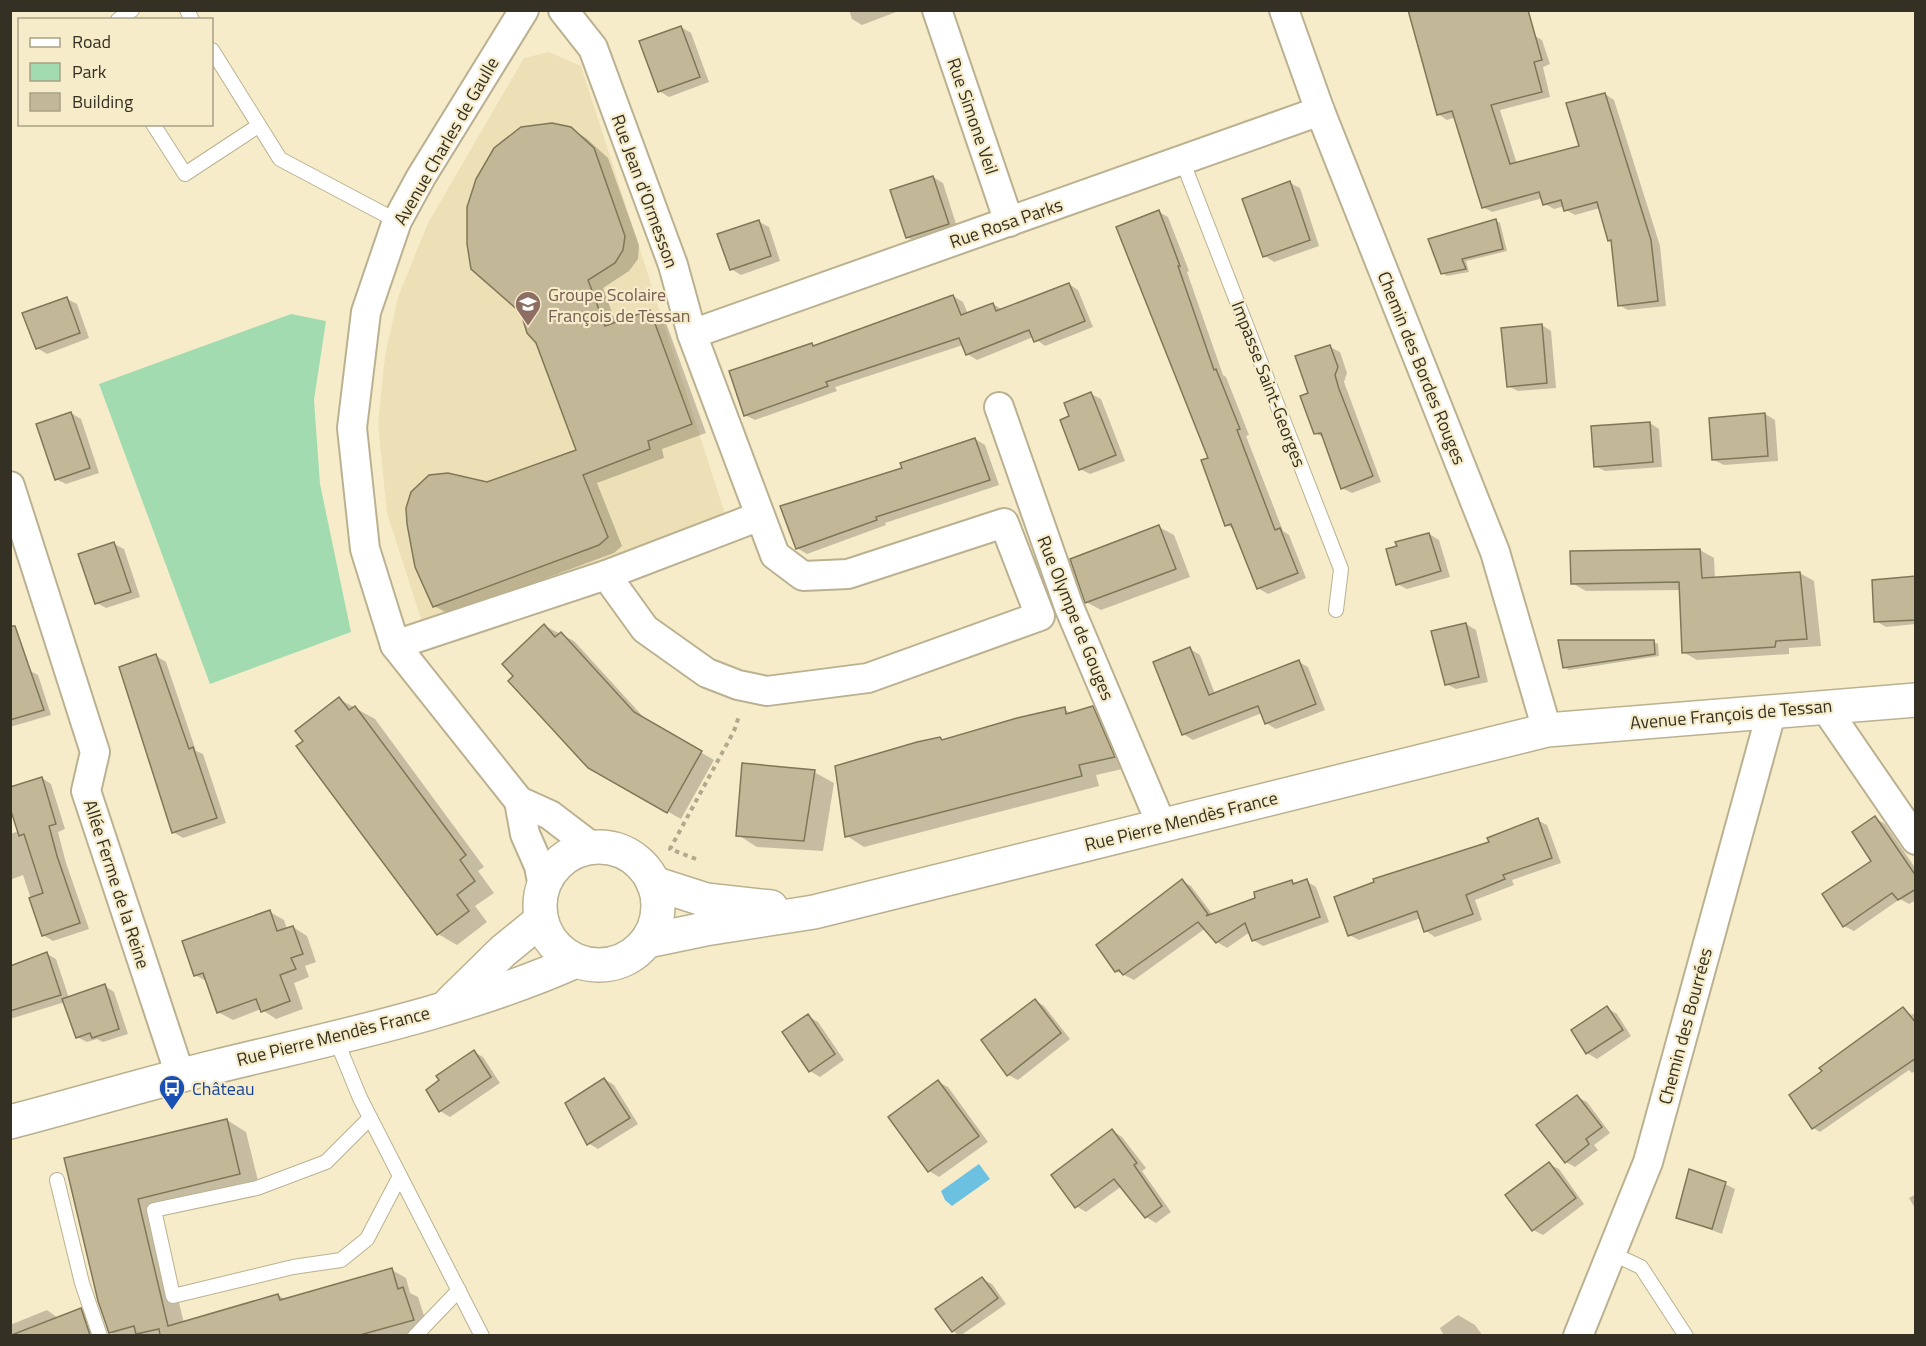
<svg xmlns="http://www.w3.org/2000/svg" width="1926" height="1346" viewBox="0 0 1926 1346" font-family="'Titillium Web',sans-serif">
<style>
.built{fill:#ede0b6}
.green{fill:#a3dbb1}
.water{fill:#6cc1e1}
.shadow{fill:#0003}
.building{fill:#c2b897;stroke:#807758;stroke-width:1.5}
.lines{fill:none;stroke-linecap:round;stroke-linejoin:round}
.lane-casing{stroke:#bbb190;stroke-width:16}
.street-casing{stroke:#bbb190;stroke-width:32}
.secondary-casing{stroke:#bbb190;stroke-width:36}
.path{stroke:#b1a98e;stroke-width:4;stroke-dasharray:4.5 4.5;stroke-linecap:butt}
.lane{stroke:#fff;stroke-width:14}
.street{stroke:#fff;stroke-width:28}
.secondary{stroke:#fff;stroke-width:33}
.labels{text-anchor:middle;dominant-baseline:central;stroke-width:4.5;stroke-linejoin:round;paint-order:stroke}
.street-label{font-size:18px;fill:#343023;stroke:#f7ecca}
.education-label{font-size:18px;fill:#785e54;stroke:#f7ecca;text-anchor:start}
.transit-label{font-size:18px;fill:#164399;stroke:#f7ecca;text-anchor:start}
</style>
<rect width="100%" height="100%" fill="#f7ecca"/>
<polygon class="built" points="549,52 581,66 726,517 422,622 387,513 378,424 385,356 398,297 428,223 524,58"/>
<polygon class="green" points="291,314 326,321 314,400 320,484 351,632 210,684 99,384"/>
<polygon class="water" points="979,1164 990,1179 952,1206 945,1200 941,1191"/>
<g class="shadow">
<polygon points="849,10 896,10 896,12 862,25 852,19"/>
<polygon points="681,27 691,33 709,82 669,97 659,91"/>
<polygon points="1533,35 1542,40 1550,64 1543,67 1550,97 1500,110 1517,164 1580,147 1605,94 1614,100 1660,246 1666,306 1628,310 1619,305 1613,242 1609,240 1600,208 1575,215 1566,210 1565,206 1554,209 1545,204 1543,198 1492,212 1483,207 1456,117 1447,120 1438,114"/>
<polygon points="571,129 586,138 608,158 639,245 638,259 629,271 603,288 616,324 650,312 665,320 706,433 662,449 664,458 597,483 622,546 614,553 449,614 434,606 487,483 578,451"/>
<polygon points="933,177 943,183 958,230 917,243 907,237"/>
<polygon points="1290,183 1300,188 1319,246 1274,262 1265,256"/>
<polygon points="1159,212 1168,217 1189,271 1187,272 1223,375 1226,377 1249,435 1246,436 1283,531 1289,535 1306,578 1268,594 1258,588 1235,530 1227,525 1210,459"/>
<polygon points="1495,220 1500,223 1507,251 1466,261 1469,272 1447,276 1442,273"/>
<polygon points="759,222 769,227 780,261 741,275 731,269"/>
<polygon points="1069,284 1078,290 1093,327 1045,346 1033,337 977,360 967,354 963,345 835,387 837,391 755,420 745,415 812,345 815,347 953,296 963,302 968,314 993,304 1003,310"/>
<polygon points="67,299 77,304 89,338 47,354 37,348"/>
<polygon points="1542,325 1551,331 1556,388 1518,391 1508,386"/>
<polygon points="1330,347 1340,352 1347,373 1344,382 1381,482 1352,493 1342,488 1324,438 1315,433 1310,394"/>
<polygon points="1091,394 1101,399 1125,461 1090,474 1080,469"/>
<polygon points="71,413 81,419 99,473 66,484 56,479"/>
<polygon points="1765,414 1775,420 1778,461 1724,465 1714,460"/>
<polygon points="1650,423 1659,429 1662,467 1605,471 1595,466"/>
<polygon points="975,439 985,445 999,485 885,523 886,525 807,554 797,548 904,469"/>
<polygon points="1159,527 1174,535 1190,577 1101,610 1086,602"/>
<polygon points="1429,534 1439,540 1450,577 1407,589 1397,584"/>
<polygon points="114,544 124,549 140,597 106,608 97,603"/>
<polygon points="1700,550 1714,558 1715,579 1800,573 1814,581 1821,646 1789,648 1789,654 1697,660 1683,652 1681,590 1586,591 1572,583"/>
<polygon points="1916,578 1916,624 1886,627 1876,621"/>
<polygon points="1466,624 1476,630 1488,682 1456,689 1446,684"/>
<polygon points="545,626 574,641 647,721 714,760 681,819 589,767 515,676"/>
<polygon points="1654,642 1658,644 1659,656 1569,670 1564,667"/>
<polygon points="1190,649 1200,655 1215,694 1299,662 1308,667 1325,710 1276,729 1266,723 1262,713 1193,740 1183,734"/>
<polygon points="156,656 166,662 196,751 203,754 226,823 183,838 173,832"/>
<polygon points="10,661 38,675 51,715 10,727"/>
<polygon points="339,699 375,719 484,867 478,871 494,893 475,906 487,922 457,945 438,934 305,741"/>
<polygon points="1093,708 1111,718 1131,767 1096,775 1099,786 864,847 847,836 940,738 945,741 1064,709 1072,714"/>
<polygon points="814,772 834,783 823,851 757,847 738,835"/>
<polygon points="42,778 51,784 65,829 58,832 66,863 89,929 53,941 43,935 23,875 10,880 10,834 19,831"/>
<polygon points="1875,818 1885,824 1916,869 1916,900 1909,904 1900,899 1854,931 1844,926 1873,861"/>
<polygon points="1537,820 1547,825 1561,863 1512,880 1514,885 1475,900 1482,920 1435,937 1426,931 1421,918 1359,940 1349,935 1491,842"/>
<polygon points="1182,881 1191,886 1213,915 1256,899 1292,881 1297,884 1306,881 1316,887 1329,922 1263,946 1253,940 1250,932 1227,948 1217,942 1206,928 1134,980 1116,971"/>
<polygon points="270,912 284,920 287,929 293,927 307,936 316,962 305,966 309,977 294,983 303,1009 276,1019 261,1009 233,1020 218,1012 208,982 195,975"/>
<polygon points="47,954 56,959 69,998 105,986 114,992 128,1034 103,1042 97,1039 87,1042 77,1037 65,1002 10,1019 10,967"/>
<polygon points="1035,1000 1044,1006 1070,1039 1018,1080 1008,1075"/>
<polygon points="1607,1008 1617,1014 1631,1036 1597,1059 1587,1053 1573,1031"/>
<polygon points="1903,1009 1912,1015 1916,1012 1916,1070 1912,1073 1909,1070 1820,1132 1813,1128 1879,1028 1878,1025"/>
<polygon points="808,1016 818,1022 844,1060 820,1077 810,1071"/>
<polygon points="474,1052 483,1057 500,1083 450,1117 440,1111 428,1090"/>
<polygon points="604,1079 614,1085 638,1124 598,1149 588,1143"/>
<polygon points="938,1082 948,1087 988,1142 939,1177 929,1171 890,1117"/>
<polygon points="1577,1097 1587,1102 1610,1133 1594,1145 1598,1150 1575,1167 1566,1162"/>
<polygon points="227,1120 246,1132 259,1185 157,1210 187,1336 116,1336 110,1332 66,1159"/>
<polygon points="1113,1131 1122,1137 1146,1168 1142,1171 1171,1212 1156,1223 1146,1217 1122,1186 1086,1212 1076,1206"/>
<polygon points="1549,1164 1559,1169 1584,1204 1543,1235 1533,1230"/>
<polygon points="1725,1184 1735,1189 1722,1234 1678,1217"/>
<polygon points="1916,1194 1916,1210 1909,1198"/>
<polygon points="392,1270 406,1278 410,1293 418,1297 428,1328 403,1336 196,1336 192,1320 278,1295 286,1300"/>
<polygon points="982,1279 992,1284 1006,1304 960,1336 953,1331"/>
<polygon points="81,1309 90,1315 97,1336 10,1336 10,1325 47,1310 58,1318"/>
<polygon points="1458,1315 1475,1325 1483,1336 1444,1336 1440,1328"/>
</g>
<g class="building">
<polygon points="1408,10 1528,10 1542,60 1534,62 1542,92 1491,105 1510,164 1579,146 1566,103 1605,93 1651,240 1658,301 1618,306 1611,240 1608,241 1597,202 1564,211 1561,200 1543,205 1539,192 1482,208 1452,111 1437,115"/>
<polygon points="681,26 700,77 658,92 639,41"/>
<polygon points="552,123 571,127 594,148 625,236 623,250 615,263 588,280 605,326 650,310 692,424 648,441 650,449 583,475 608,537 599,545 433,607 415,567 407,524 406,508 411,492 429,475 448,473 487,482 576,450 536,343 527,333 521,313 471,269 467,244 467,207 476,179 494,148 521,127"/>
<polygon points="933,176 949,224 906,238 890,190"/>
<polygon points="1290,181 1310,240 1263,257 1242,199"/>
<polygon points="1159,210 1180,266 1178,266 1214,370 1216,369 1240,429 1237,430 1275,530 1280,528 1298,573 1257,589 1231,524 1225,526 1201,460 1208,458 1116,227"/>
<polygon points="1496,219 1503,249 1462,259 1466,269 1441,274 1428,239"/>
<polygon points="759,220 771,256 730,270 717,234"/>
<polygon points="1069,283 1085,321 1034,342 1029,330 966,355 959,338 826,382 828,386 744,416 729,371 812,343 813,346 953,295 961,315 993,303 996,311"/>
<polygon points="67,297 80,333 36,349 22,313"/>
<polygon points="1542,324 1547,383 1507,387 1501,328"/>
<polygon points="1330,345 1338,367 1335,375 1339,389 1373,476 1341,489 1321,433 1314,434 1300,396 1308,393 1295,356"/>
<polygon points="1091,392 1116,455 1079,470 1060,420 1069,416 1064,403"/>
<polygon points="71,412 90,468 55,480 36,424"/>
<polygon points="1765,413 1768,456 1712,460 1709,418"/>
<polygon points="1650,422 1653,462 1594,467 1591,426"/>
<polygon points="975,438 990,480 876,517 877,520 796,549 780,506 902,468 900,463"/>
<polygon points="1159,525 1176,569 1085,603 1070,559"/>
<polygon points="1429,533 1441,571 1396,585 1386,549 1397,546 1395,542"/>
<polygon points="114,542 131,592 95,604 78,554"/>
<polygon points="1700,549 1702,578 1800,572 1807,639 1776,641 1775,647 1682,653 1679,582 1571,584 1570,551"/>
<polygon points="1916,576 1916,620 1874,622 1872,580"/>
<polygon points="1466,623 1479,677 1445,685 1431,631"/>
<polygon points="544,624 555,637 561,632 634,712 702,751 667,813 588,768 508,681 513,676 502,664"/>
<polygon points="10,626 15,626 44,710 10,720"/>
<polygon points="1558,640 1654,640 1655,654 1563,668"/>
<polygon points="1190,647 1209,695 1299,660 1316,704 1265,724 1258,706 1182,735 1153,662"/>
<polygon points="156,654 189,749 193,747 217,818 172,833 119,667"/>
<polygon points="339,697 349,710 355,706 466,855 460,860 475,881 457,895 469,911 437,935 296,746 303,741 295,731"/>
<polygon points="1093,706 1115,757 1079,765 1082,776 845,837 835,766 917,742 940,737 942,740 1017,718 1065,707 1066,714"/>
<polygon points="742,763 815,770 804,841 736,836"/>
<polygon points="42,777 56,824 49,826 57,856 80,923 42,936 29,898 43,893 24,834 19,836 10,808 10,787"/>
<polygon points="1875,816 1916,876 1916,889 1898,900 1892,893 1843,927 1822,894 1871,861 1852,832"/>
<polygon points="1538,818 1552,858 1503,875 1505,879 1466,895 1473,914 1424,932 1417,911 1348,936 1334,897 1374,882 1373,879 1489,842 1487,838"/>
<polygon points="1182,879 1208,914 1206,916 1255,898 1254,892 1292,880 1293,884 1307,879 1320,917 1252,941 1245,923 1216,943 1198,922 1123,975 1119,970 1115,972 1096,945"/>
<polygon points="270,910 277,931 293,926 303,954 291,958 296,969 280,975 290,1001 261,1012 256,999 217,1013 203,973 194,976 182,941"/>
<polygon points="47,952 61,995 10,1011 10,966"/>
<polygon points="105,984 119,1029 92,1038 90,1033 76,1038 62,999"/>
<polygon points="1035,999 1061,1033 1007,1076 981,1040"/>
<polygon points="1607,1006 1623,1030 1586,1054 1571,1030"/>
<polygon points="1903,1007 1916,1023 1916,1058 1812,1129 1789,1095 1822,1071 1819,1068"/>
<polygon points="808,1014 835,1054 809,1072 782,1032"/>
<polygon points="474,1050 491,1077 439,1112 426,1090 439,1080 436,1076"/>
<polygon points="604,1078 630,1118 587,1145 565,1103"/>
<polygon points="938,1080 979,1136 928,1172 888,1117"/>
<polygon points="1577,1095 1602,1127 1586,1139 1589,1144 1565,1163 1536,1125"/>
<polygon points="227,1119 240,1174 138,1199 168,1326 278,1294 280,1300 392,1268 398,1289 403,1287 414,1320 360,1335 160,1335 159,1329 136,1334 134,1326 109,1333 98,1301 64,1158"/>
<polygon points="1112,1129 1137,1163 1134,1165 1162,1206 1145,1218 1114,1179 1075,1208 1051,1175"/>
<polygon points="1549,1162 1576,1198 1532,1231 1505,1195"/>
<polygon points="1689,1169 1726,1182 1712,1229 1676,1218"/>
<polygon points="982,1277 998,1298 952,1332 935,1309"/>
<polygon points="81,1308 90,1335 15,1335 14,1334"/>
</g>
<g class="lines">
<g class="lane-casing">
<g id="lane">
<polyline points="187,10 192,20"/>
<polyline points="118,20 132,10"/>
<polyline points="212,50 280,159 397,221"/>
<polyline points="153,124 185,174 258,126"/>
<polyline points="1182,160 1341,569 1336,610"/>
<polyline points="335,1037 360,1098 482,1336"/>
<polyline points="370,1118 326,1162 257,1188 154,1210 173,1296 293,1267 341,1260 367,1239 400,1176"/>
<polyline points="57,1180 82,1283 100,1336"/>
<polyline points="1611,1253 1641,1267 1686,1336"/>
<polyline points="415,1336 459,1290"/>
</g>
</g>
<g class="street-casing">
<g id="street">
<polyline points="524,10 421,177 397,221 366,312 352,428 365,549 395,645 519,801 550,815 592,847"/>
<polyline points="563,10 593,48 673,265 692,334 775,555 803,576 848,574 1004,523 1040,616 868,678 767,691 738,685 707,673 645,629 606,575"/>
<polyline points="937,10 1009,222"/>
<polyline points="1284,10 1320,111 1495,552 1547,730"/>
<polyline points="692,334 1320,111"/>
<polyline points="999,407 1069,607 1162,826"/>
<polyline points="10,486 95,752 86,791 180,1075"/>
<polyline points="395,645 606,575 760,516"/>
<polyline points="1824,706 1916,840"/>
<polyline points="519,801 525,834 539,866 543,887"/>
<polyline points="1578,1336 1648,1162 1772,710"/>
</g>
</g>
<g class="secondary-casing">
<g id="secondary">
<circle cx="599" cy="906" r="59"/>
<polyline points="653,883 706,900 771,907"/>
<polyline points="647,941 705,929 814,912 1547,730 1916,700"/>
<polyline points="451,1002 503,951 541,920"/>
<path d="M10 1122C80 1104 148 1083 218 1066 337 1037 464 1011 576 961"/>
</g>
</g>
<polyline class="path" points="696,859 670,849 734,731 739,716"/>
<use href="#lane" class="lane"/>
<use href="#street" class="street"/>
<use href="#secondary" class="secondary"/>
</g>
<defs>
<g id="school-pin" transform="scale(1.35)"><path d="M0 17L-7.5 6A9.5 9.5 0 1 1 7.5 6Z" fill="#8d6e63" stroke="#f7ecca"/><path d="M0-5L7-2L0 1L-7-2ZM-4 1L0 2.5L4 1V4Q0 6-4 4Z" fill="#fff"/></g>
<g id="bus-pin" transform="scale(1.35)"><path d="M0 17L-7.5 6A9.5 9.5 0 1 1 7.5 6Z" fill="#1a4fb4" stroke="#f7ecca"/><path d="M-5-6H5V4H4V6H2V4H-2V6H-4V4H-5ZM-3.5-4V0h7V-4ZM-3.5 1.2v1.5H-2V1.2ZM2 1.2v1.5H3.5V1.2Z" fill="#fff"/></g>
</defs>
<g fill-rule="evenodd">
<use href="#school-pin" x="528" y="304"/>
<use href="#bus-pin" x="172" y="1088"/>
</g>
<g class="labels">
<g class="street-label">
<text transform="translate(973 116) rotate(71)">Rue Simone Veil</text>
<text transform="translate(446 141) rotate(-60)">Avenue Charles de Gaulle</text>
<text transform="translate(645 191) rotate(70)">Rue Jean d'Ormesson</text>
<text transform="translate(1006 223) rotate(-19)">Rue Rosa Parks</text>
<text transform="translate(1422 368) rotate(68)">Chemin des Bordes Rouges</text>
<text transform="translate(1269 384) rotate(69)">Impasse Saint-Georges</text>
<text transform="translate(1076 618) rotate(68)">Rue Olympe de Gouges</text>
<text transform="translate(1731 714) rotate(-5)">Avenue François de Tessan</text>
<text transform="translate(1181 821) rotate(-14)">Rue Pierre Mendès France</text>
<text transform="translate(117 884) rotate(72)">Allée Ferme de la Reine</text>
<text transform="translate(1685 1026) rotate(-75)">Chemin des Bourrées</text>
<text transform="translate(333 1036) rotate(-14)">Rue Pierre Mendès France</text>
</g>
<g class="education-label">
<text x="548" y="294">Groupe Scolaire<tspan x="548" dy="21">François de Tessan</tspan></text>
</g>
<g class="transit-label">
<text x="192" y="1088">Château</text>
</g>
</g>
<rect width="1926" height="1346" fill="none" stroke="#343023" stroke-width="24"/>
<rect x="18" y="18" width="195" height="108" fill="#f7ecca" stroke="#a9a187" stroke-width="1.5"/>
<rect x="30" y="38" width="30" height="9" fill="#ffffff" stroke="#a9a187" stroke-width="1.5"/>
<text x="72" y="48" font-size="18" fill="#343023">Road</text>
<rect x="30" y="63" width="30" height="18" fill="#a3dbb1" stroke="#a9a187" stroke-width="1.5"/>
<text x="72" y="78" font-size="18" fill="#343023">Park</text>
<rect x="30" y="93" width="30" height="18" fill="#c2b897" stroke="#a9a187" stroke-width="1.5"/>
<text x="72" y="108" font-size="18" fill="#343023">Building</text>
</svg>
